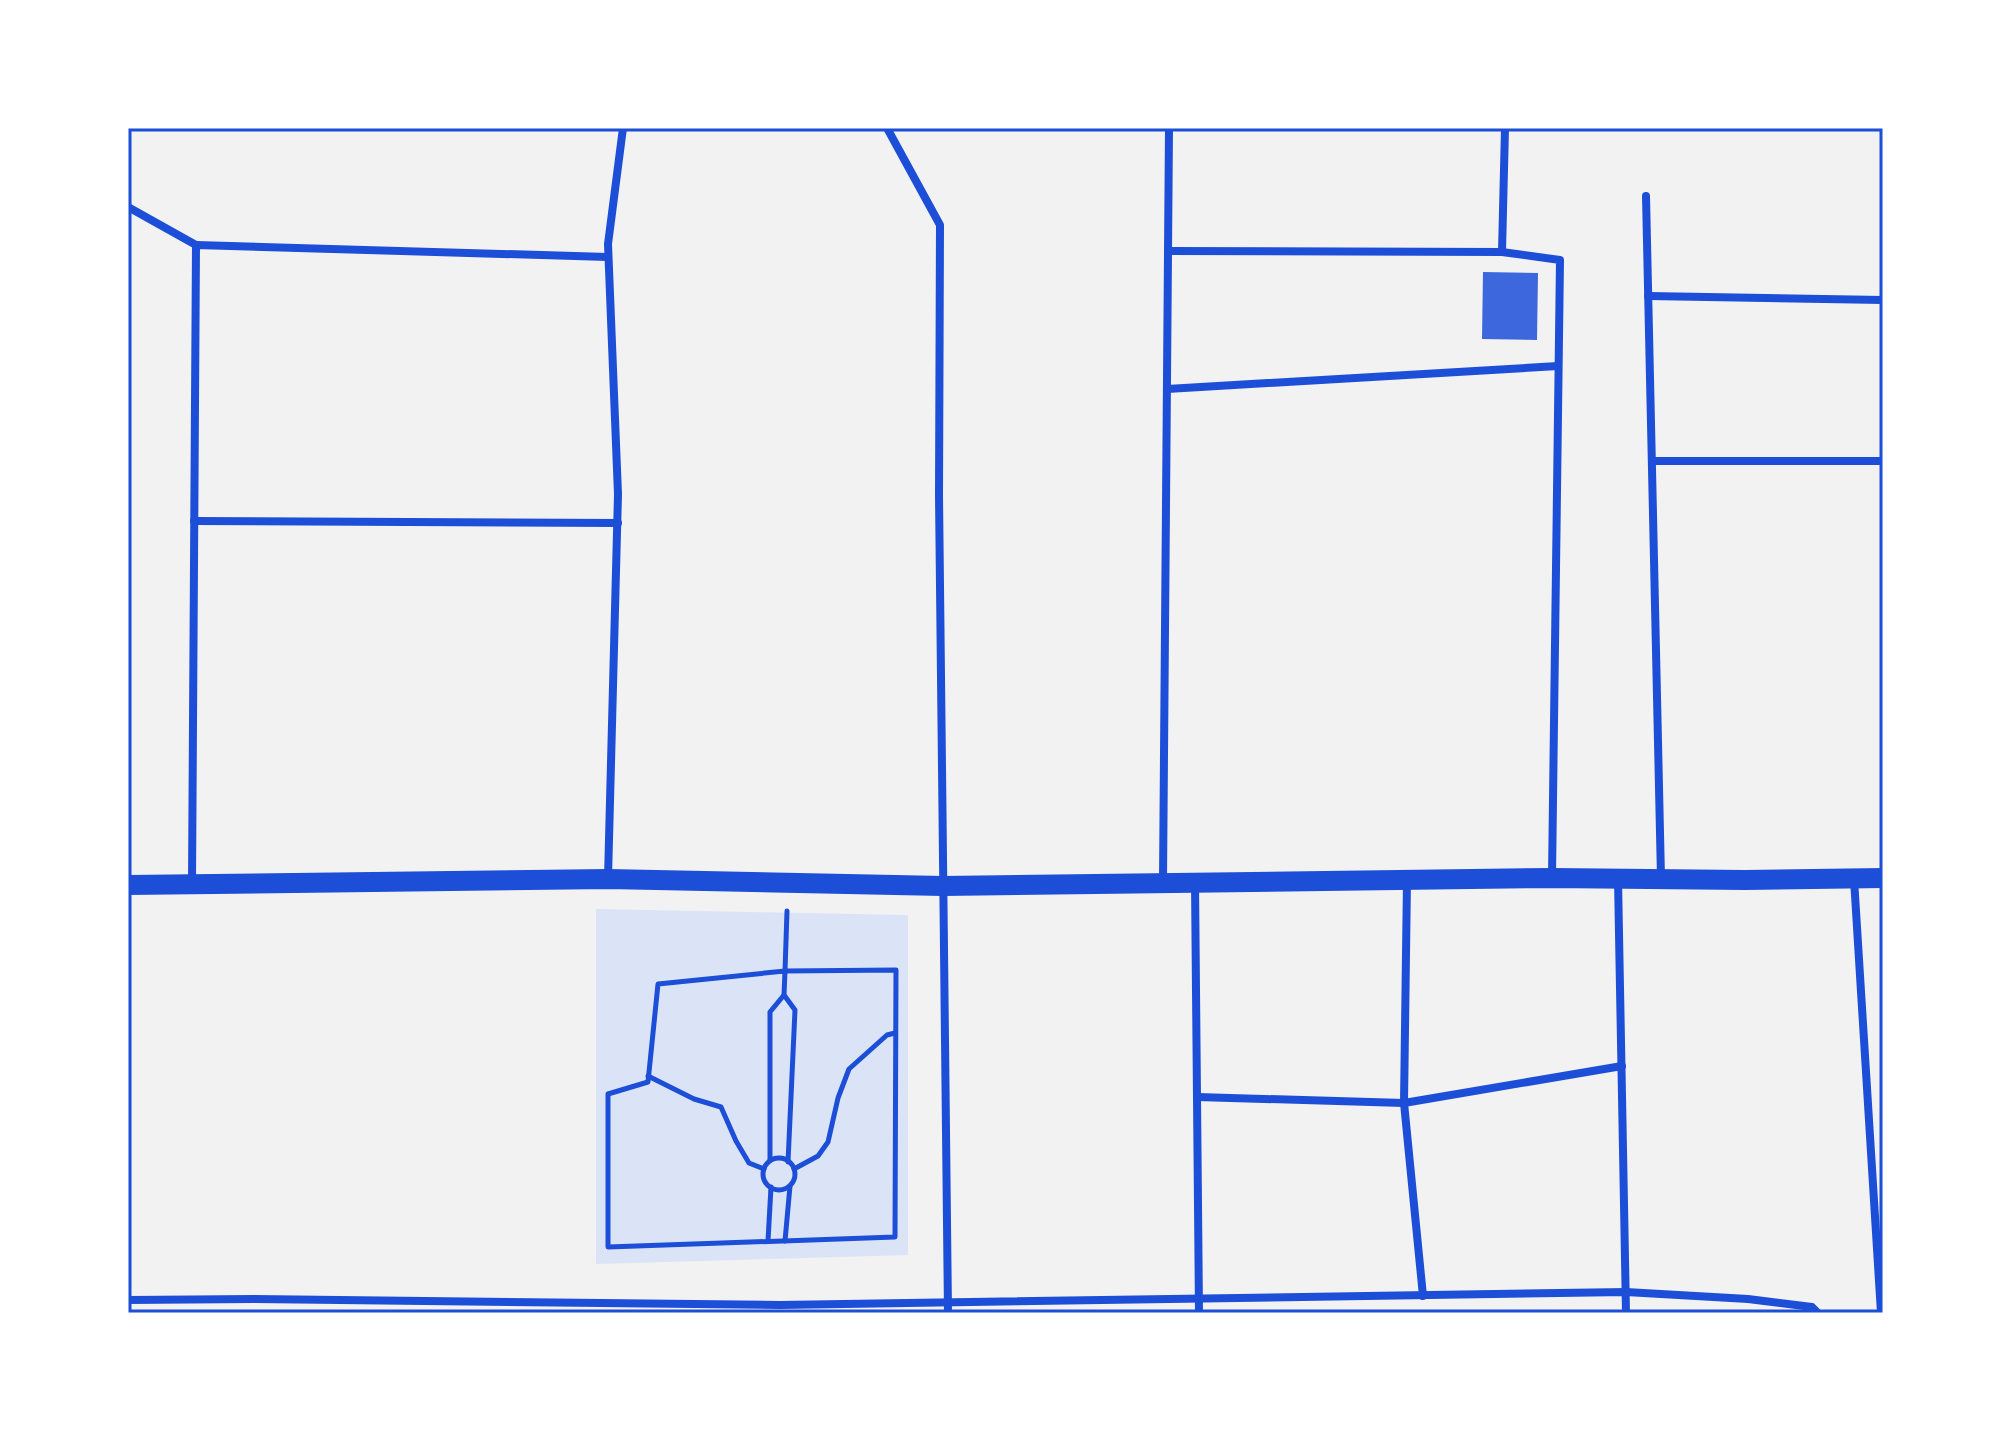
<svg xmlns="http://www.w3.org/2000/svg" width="2011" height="1441" viewBox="0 0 2011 1441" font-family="'Source Sans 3',sans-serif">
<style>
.green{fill:#dbe4f7}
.building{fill:#3d67dc}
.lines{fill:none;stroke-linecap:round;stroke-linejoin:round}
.path{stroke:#1d4ed8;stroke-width:5}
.minor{stroke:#1d4ed8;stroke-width:8}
.primary{stroke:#1d4ed8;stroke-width:20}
.neatline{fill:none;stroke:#1d4ed8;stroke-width:3}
</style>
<rect width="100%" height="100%" fill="#f2f2f2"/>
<polygon class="green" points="596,909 908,915 908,1255 596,1264"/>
<polygon class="building" points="1483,272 1538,273 1537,340 1482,339"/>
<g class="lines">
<g class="path">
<polyline points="787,911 785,971 896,970 895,1237 608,1247 608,1094 648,1082 658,984 785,971 784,995 795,1010 788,1162"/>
<polyline points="648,1076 694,1099 721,1107 736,1141 749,1163 764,1169"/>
<circle cx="779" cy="1174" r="16"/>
<polyline points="770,1160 770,1012 784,995"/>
<polyline points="794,1169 818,1156 828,1142 838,1098 849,1069 887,1035 895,1033"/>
<polyline points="768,1241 771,1187"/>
<polyline points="785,1241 790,1186"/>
</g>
<g class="minor">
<polyline points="887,128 940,225 939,495 948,1313"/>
<polyline points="1505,128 1502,252 1560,260 1552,877"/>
<polyline points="1646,196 1661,878"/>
<polyline points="128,207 196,245"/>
<polyline points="1168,251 1502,252"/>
<polyline points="1648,296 1883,300"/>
<polyline points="1167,389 1558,366"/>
<polyline points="1652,461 1883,461"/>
<polyline points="194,521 618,523"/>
<polyline points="608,878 618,494 608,244 623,128"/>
<polyline points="1618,879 1626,1313"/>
<polyline points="1854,879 1881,1313"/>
<polyline points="1407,880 1404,1103 1423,1296"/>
<polyline points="1163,881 1169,128"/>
<polyline points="1195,882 1199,1313"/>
<polyline points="192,883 196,245 608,257"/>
<polyline points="1197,1097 1404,1103 1622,1066"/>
<polyline points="128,1300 253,1299 780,1305 1626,1292 1748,1299 1812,1307 1818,1313"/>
</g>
<polyline class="primary" points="128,885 608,879 943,886 1552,878 1745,880 1883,878"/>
</g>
<rect width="2011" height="1441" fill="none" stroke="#ffffff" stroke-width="260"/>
<rect x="130" y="130" width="1751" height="1181" class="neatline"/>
</svg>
